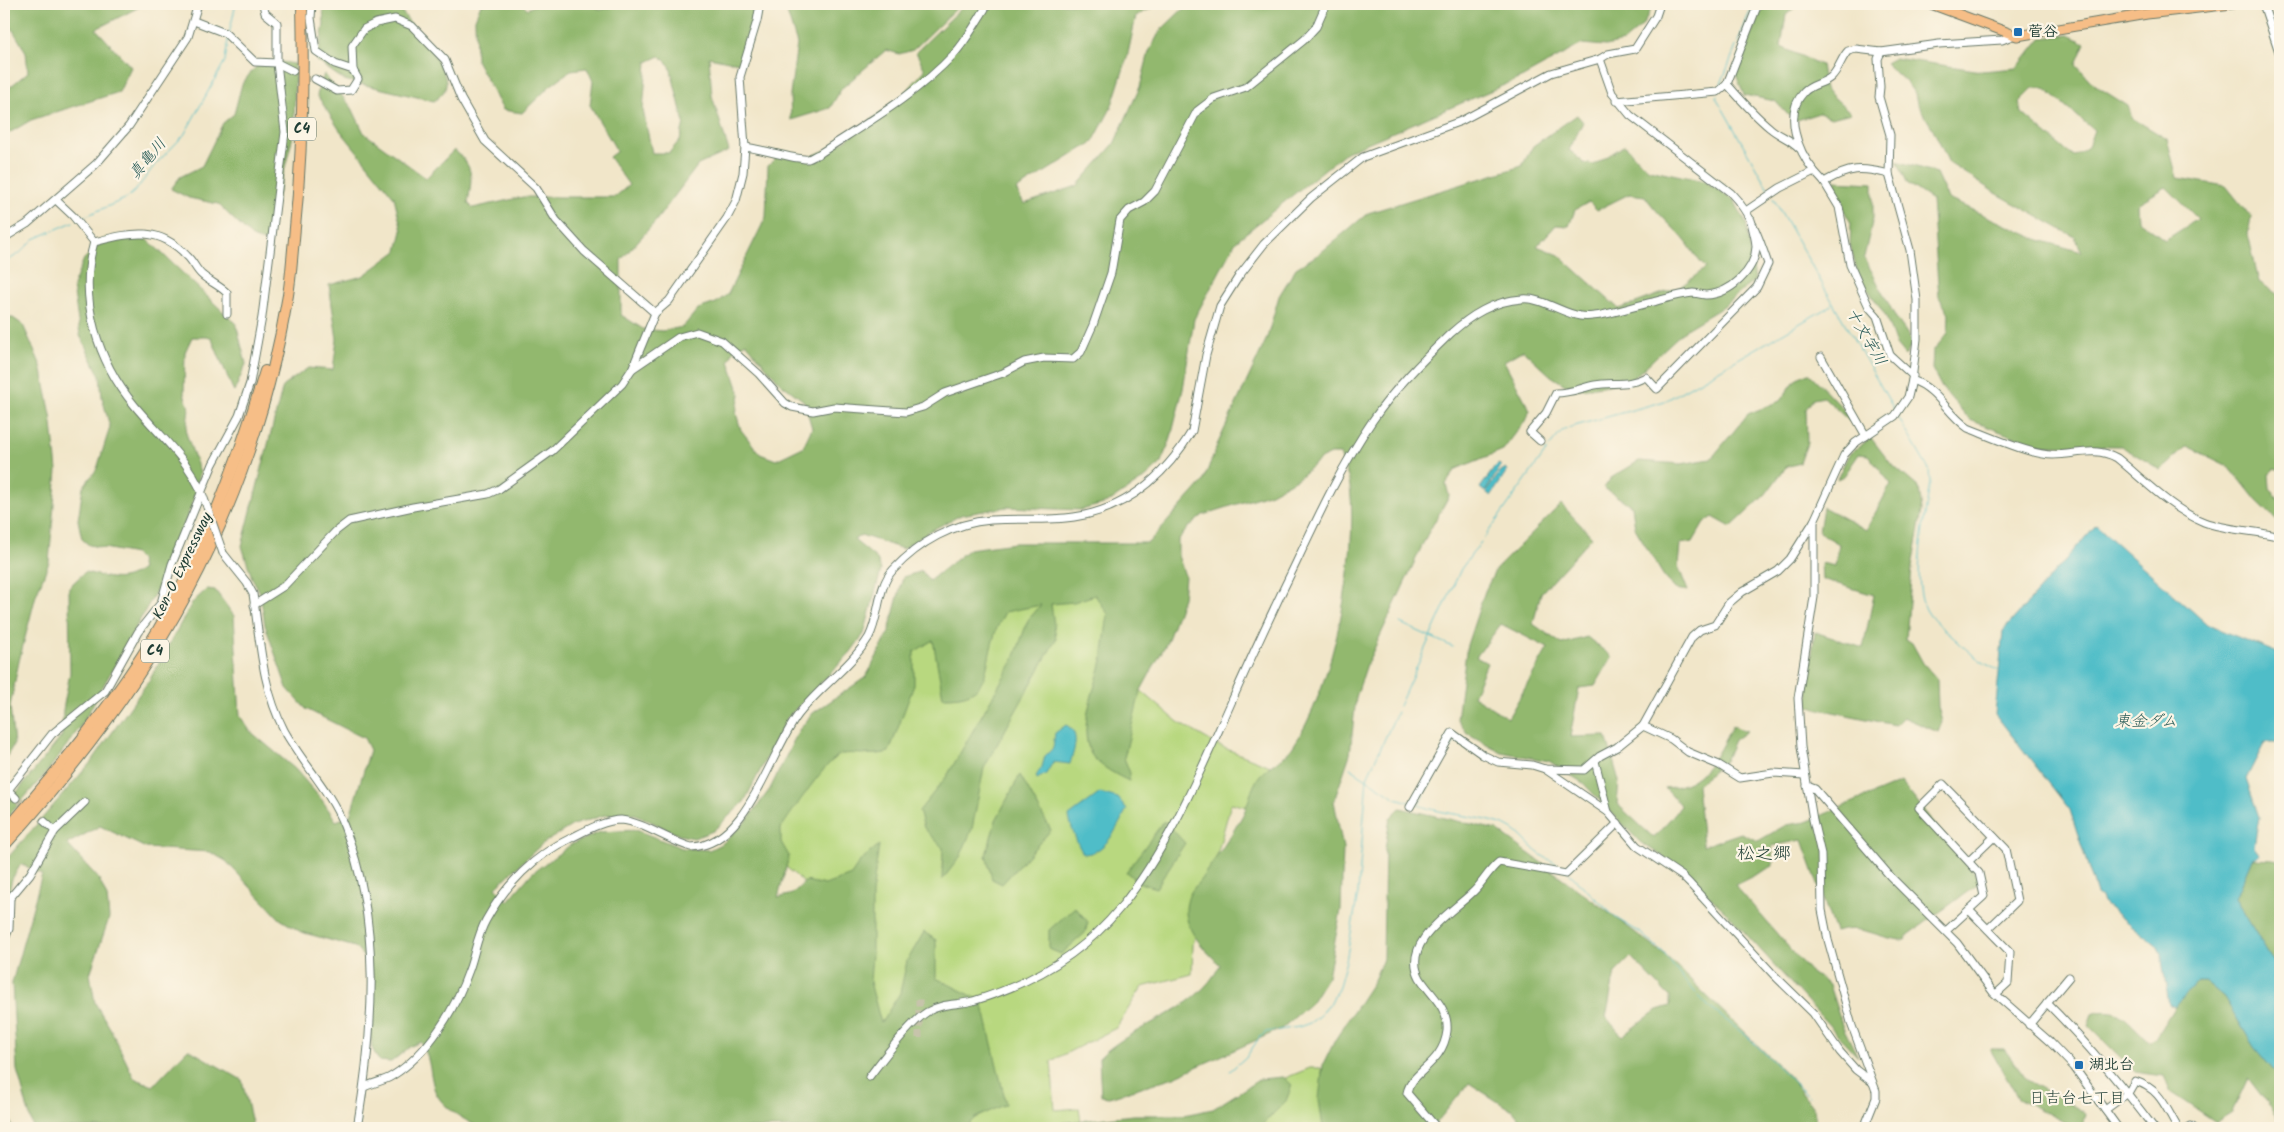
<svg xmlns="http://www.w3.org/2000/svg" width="2284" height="1132" viewBox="0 0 2284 1132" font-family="Kalam,'Klee One',sans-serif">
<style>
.green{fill:#b8d87f;stroke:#6c8a5a}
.forest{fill:#92b86e;stroke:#587a51;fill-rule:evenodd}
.water{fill:#50bdc8;stroke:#387d7e}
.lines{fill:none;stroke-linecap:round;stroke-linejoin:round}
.stream{stroke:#50bdc8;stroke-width:1}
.minor-tunnel{stroke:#c7c4ab;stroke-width:7;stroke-dasharray:7 3.5;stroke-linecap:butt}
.minor-casing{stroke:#687868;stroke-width:9}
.major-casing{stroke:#687868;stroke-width:11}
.highway-casing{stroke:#687868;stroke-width:12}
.minor{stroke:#fff;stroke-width:7}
.major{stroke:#f6be87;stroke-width:9}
.highway{stroke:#f6be87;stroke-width:10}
.minor-bridge-casing{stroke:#687868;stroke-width:9;stroke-linecap:butt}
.minor-bridge{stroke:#fff;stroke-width:7}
.poi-dot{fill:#1f6fb2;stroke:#fcf5e5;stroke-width:2}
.labels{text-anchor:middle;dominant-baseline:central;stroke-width:4.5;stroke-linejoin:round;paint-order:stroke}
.shield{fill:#fcf5e5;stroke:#617469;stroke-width:1}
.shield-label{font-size:14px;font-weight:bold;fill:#1f3d34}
.poi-label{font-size:15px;font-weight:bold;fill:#1f3d34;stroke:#fcf5e5;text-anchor:start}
.street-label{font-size:15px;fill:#1f3d34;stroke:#fcf5e5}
.water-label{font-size:16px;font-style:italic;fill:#2b5d59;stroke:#fcf5e5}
.neighbourhood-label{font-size:16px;fill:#1f3d34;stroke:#fcf5e5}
.quarter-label{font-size:18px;fill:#1f3d34;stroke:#fcf5e5}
</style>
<rect width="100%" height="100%" fill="#fcf5e5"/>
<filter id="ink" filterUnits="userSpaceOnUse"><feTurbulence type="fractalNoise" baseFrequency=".02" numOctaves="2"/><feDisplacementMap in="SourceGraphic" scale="10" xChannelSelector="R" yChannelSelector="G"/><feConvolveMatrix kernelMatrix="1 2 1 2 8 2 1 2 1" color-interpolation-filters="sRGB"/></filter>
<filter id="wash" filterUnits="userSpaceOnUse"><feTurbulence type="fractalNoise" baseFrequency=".0096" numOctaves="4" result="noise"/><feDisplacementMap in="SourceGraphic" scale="20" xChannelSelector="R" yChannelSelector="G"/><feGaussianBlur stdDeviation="1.12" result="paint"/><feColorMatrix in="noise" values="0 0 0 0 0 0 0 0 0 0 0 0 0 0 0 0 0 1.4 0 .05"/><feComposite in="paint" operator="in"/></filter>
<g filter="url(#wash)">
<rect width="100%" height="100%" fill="#f1e6c9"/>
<g class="green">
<polygon points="1129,583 1112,666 1178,722 1219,746 1283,771 1272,813 1231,803 1193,944 1192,974 1142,987 1116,1028 1051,1061 1055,1110 1079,1108 1082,1128 944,1128 884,1040 814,892 774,856 780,812 809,781 847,748 915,641 944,641 995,609"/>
<polygon points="1310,1068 1321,1068 1327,1102 1357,1128 1211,1128 1273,1083"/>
</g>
<g class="forest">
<polygon points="4,4 145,4 96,29 131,67 119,92 31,120 4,136 4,92 28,72 26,52 4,15"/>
<path d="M323 4H398L399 8C411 25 445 64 446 82 447 91 440 96 434 101L344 80 317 61 324 25Z"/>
<path d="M481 4H522L527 9 537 4H592L600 10 611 7 612 4H764L751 24 743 64 709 57 712 96 729 151 698 165 655 222 621 260V315L643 329 662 331 683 327 698 309 716 303 728 294 766 217 768 166 779 155 810 157 843 142 904 94 925 70 916 52 966 4H1160L1136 16 1127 58 1111 108 1093 142 1016 190 1024 204 1077 186 1114 144 1140 87 1149 52 1160 31 1188 4H1654L1642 26 1623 42 1606 46 1582 44 1523 77 1346 152 1236 241 1194 319 1183 389 1170 441 1160 464 1145 478 1107 503 1081 510 1007 507 961 515 928 532 903 549 861 535 854 540 877 559 881 570 864 634 850 653 787 718 744 802 713 831 694 838 679 835 635 814 605 815 573 825 542 844 496 887 508 901 532 873 572 844 600 832 636 830 682 848 709 850 723 843 748 819 770 789 799 730 813 713 866 677 888 635 903 577 922 571 929 581 969 549 1015 543H1148L1203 482 1218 443 1267 338 1279 296 1296 268 1319 254 1368 213 1522 166 1533 146 1577 115 1583 122 1569 150 1584 163 1594 165 1625 145 1638 160 1649 169 1704 181 1734 200 1746 223 1755 280 1721 308 1686 329 1629 382 1573 390 1551 376 1523 350 1504 361 1530 410 1525 421 1503 450 1456 469 1446 484 1449 496 1427 535 1367 664 1356 697 1350 754 1334 801 1343 848 1341 910 1328 976 1311 1003 1281 1029 1174 1077 1109 1097 1101 1096 1099 1058C1135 1022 1196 1014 1220 965 1203 947 1179 927 1188 898 1190 891 1199 883 1203 876 1216 858 1229 839 1240 820 1249 806 1250 788 1260 775 1269 765 1284 759 1292 748 1333 690 1359 557 1350 487 1349 476 1343 464 1340 454H1331L1322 458 1298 478 1271 493 1203 515 1188 528 1178 540V555L1185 576 1183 598 1167 642 1140 692 1124 758 1130 773 1129 781C1118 776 1097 765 1091 754 1077 726 1096 688 1102 660 1104 645 1106 629 1108 614L1095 595 1074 602 1051 604 1056 639 984 768 972 829 960 857 942 880 943 848 924 828 919 811 947 776 1014 659 1028 620 1041 605 1005 612C1001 620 996 628 994 637 983 673 991 698 943 697L933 640 914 652V685L889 752C870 757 859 752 842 754 829 756 790 815 781 828V842L789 856 778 898 792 894 806 881 825 885 851 875 861 860 879 845 872 894V953L870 982 881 1023 900 993 907 961 924 932 936 940V978L982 1001 1006 1104 975 1118 965 1128H480C462 1118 437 1106 433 1084 429 1067 430 1058 421 1042L411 1046 391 1062 379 1061 372 1048 369 1024 375 982 368 962 355 947 301 932 280 919 226 861 210 852 146 848 100 826 67 844 99 879 107 897 109 918 90 974 95 1003 110 1028 134 1078 153 1086 188 1049 242 1080 252 1123 251 1128H33L17 1070 12 983 42 874 21 864 12 879 4 912V862L92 761 150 679 192 603 207 589 215 590 234 616 240 716 250 731 295 769 322 800 336 821 350 816 370 750 364 738 306 709 287 688 265 625 260 592 252 578 242 546 283 386 308 368 333 370 337 339 329 285 363 276 397 251 402 231 394 197 339 129 317 95 324 74 352 108 364 133 426 178 454 150C475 167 472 178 468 203L473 208 523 197H615L629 185 609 157 617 151 590 105 593 81 587 68 571 70 550 86 522 113 503 110 476 60 475 19ZM660 56 670 66 684 123 680 140 669 153H652L643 110 647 62ZM1629 194 1645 196C1655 211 1667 221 1679 234 1690 244 1695 258 1706 268L1680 287 1619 309 1559 255 1537 246 1556 225 1569 226 1575 210 1589 202 1597 210ZM746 343 780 383 804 401 812 428 803 447 776 460 760 454 741 430 736 413 740 394 729 361 734 350Z"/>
<polygon points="782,4 961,4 913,50 899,54 886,50 842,88 830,108 791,120 790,95 797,44 785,6"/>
<polygon points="1764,4 1799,4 1786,15 1781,47 1821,65 1825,89 1851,113 1831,118 1819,113 1794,121 1775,101 1744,95 1735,72"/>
<path d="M2069 35 2085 43 2076 64 2093 84 2128 106 2132 118 2167 139 2177 178 2226 186 2251 217 2248 234 2259 282 2280 296V471L2274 469 2269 474 2270 488 2280 502V523L2257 501 2230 467 2187 446 2161 470 2121 446 2035 445 1970 420 1942 388 1932 369 1933 351 1948 333 1949 314 1939 297 1932 200 1908 184 1897 161 1936 173 1948 199 2039 240 2082 252 2075 237 1994 192 1949 163 1933 129 1917 103 1915 94 1907 83 1885 63 1894 58 1982 71 2017 68 2041 38ZM2033 88H2044L2094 130 2088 147 2073 157 2022 113 2019 102ZM2166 187 2198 219 2165 240 2138 220 2137 204Z"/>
<polygon points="274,61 295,64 294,132 266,242 252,237 218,204 189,198 171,189 180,177 202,166 223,123 234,114 242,84 252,71 259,64"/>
<polygon points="1835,181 1873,183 1873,218 1864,257 1896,318 1913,342 1905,356 1896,345 1886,317 1858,274 1850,244 1851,223 1837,198"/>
<path d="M122 237 148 240 236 324 246 364 234 392 211 337H192L185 352 184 394 189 408 186 433 200 473 192 504 162 580 81 726 47 772 4 821V808L62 736 63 710 70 673 69 587 85 572C108 577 121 585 142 569L140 560 135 554 89 545 82 539 78 520 83 487 97 469 110 427 102 397 100 376 80 335 73 286 84 259 105 238Z"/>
<polygon points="4,318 13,318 23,325 41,366 51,415 57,470 49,562 36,595 19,661 10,706 14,744 4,761"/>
<polygon points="1809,373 1853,419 1848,420 1824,397 1813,399 1806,409 1807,443 1800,463 1786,467 1765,495 1731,527 1713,517 1704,523 1693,542 1680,544 1678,566 1688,591 1675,589 1663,575 1635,528 1632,506 1604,488 1611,478 1639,461 1681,464 1711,459 1748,414 1780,401 1797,378"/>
<polygon points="1871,438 1891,464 1919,488 1922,511 1912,567 1906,639 1912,643 1923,663 1937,679 1938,707 1942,722 1938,732 1903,717 1895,725 1809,707 1808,682 1815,632 1863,648 1874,595 1822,579 1821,563 1835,566 1839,544 1819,532 1823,507 1866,530 1891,484 1868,455 1859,454 1844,476 1837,479 1849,454"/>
<path d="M1561 504 1592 537 1541 593 1533 624 1562 644 1587 637 1612 657 1595 686 1579 688 1570 737 1606 736 1619 781 1617 804 1654 838 1681 806 1665 788C1703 786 1716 757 1732 726L1747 731 1734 740 1725 761 1697 785 1703 846 1741 833 1758 841 1786 825 1806 822 1901 782 1981 882 1907 936 1905 940C1879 940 1864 923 1835 932L1802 840 1772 846 1773 866 1735 885 1809 971 1829 985 1842 1025 1858 1057 1726 912 1676 865 1640 842 1583 783 1549 761 1501 752 1467 733 1457 719 1467 645 1485 591 1496 569ZM1501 624 1548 648 1508 718 1473 696 1487 663 1476 657Z"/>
<polygon points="1020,775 1051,830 1002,884 992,879 986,855 996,820"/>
<path d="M1400 808 1497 830 1600 906 1665 955 1789 1076 1814 1109 1816 1123 1812 1128H1526L1514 1112 1469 1083 1432 1128H1323L1319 1099 1323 1065 1335 1040 1374 980 1383 959 1385 849 1390 818ZM1631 957 1670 997V1006L1657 1010 1622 1036 1606 1017 1615 973Z"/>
<polygon points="1164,821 1185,843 1156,888 1140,883 1126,872"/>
<path d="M2252 858C2262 861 2271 858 2280 862V970L2270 957 2235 898Z"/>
<polygon points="1075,907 1088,922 1085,933 1061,954 1049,949 1049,930"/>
<path d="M2197 982H2206L2224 997 2254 1047 2280 1078V1120L2248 1078 2232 1112 2216 1122 2171 1092 2164 1076 2135 1072 2088 1025 2092 1014C2122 1004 2129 1025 2150 1042L2155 1038 2175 1006Z"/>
<polygon points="1990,1049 2004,1049 2027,1080 2086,1113 2083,1128 2063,1128 2066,1123 2018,1098"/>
<polygon points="4,1070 7,1074 7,1091 11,1124 13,1128 4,1128"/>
<polygon points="1283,1077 1292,1085 1286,1101 1259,1128 1037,1128 1050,1124 1134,1115 1184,1115 1213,1109 1260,1079"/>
</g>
<g class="water">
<polygon points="1499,464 1501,466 1485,492 1480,488 1495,467"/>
<polygon points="1506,468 1508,470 1491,496 1486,492 1501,471"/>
<polygon points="2096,525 2208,625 2280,654 2280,742 2265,742 2246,779 2259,817 2254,847 2260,855 2252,858 2235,898 2270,957 2280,970 2280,1078 2254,1047 2224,997 2206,982 2197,982 2175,1006 2169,1005 2161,954 2158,947 2103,903 2101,897 2097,894 2070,810 1995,714 2003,631"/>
<path d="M1066 725C1082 733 1073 752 1070 764L1053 762 1046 774 1037 779 1036 776 1042 767 1045 756 1053 748 1055 733Z"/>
<path d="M1100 793 1118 798 1127 809C1117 827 1107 853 1084 854 1079 850 1069 822 1069 816Z"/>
</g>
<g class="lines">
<g class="stream">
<polyline points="229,34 235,8 234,4"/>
<polyline points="1721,84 1753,4"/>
<polyline points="1717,95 1716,97 1770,192"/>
<polyline points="1773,198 1895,411"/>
<polyline points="79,219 127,198 136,190 154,166 184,135 225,61 228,40"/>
<polyline points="4,263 20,253 34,239 73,222"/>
<path d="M1898 417 1929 470 1930 482C1926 513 1912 577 1924 605 1929 619 1944 629 1955 639 1969 652 1981 663 1998 670"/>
<polyline points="1549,447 1562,431 1571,427 1665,401 1832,305"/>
<polyline points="1484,538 1547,450"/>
<polyline points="1400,623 1453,647"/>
<polyline points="1399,706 1461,569 1481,542"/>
<path d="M1456 739 1418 805C1445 815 1474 815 1501 824 1518 829 1525 842 1537 852 1546 859 1557 863 1567 871"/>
<polyline points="1350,768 1396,798 1409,802"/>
<polyline points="1569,873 1616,918 1639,932 1663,952 1682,978 1709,1007 1749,1038 1809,1097"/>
<polyline points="1230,1071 1247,1056 1259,1038 1266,1032 1299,1027 1310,1023 1320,1015 1330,1004 1339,986 1346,961 1358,893 1367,778 1397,712"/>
</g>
</g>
</g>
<g filter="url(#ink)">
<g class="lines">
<g class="minor-tunnel">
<polyline points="16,798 44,821"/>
<polyline points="919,1038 919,999"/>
</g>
<g class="minor-casing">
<g id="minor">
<polyline points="312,4 311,18 316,51 335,64 353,70"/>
<polyline points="2263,4 2280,55"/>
<polyline points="194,21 225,33 255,62 277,63 293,71"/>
<polyline points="315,79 337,91 351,90 358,79 353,70 352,46 364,29 376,23 395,19 412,26 445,60 461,99 485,141 536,188 556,220 584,251 655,313"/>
<path d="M1727 84C1741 100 1754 115 1770 128 1779 136 1791 139 1799 148"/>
<polyline points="1616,101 1718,92 1727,84 1758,4"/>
<path d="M745 147C758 148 800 161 808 159 812 158 815 155 819 154 865 124 916 95 954 54 967 40 977 21 988 4"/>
<polyline points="1814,171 1824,182 1839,207 1850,265 1869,307 1877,316 1890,355 1913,376"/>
<path d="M1824 182C1850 167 1861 167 1889 174"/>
<polyline points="56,200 73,216 94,242"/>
<path d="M1746 211 1780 188 1814 171C1798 151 1783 114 1804 92 1812 84 1823 84 1831 77 1839 70 1841 58 1848 51L1856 49 1881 52 1939 44 2002 40 2012 36"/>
<polyline points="4,238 27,224 96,164 129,126 188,37 198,4"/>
<path d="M94 242C78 299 97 361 135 406 164 441 193 462 207 507"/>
<path d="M94 242C131 233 158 225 187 256 193 261 196 270 202 275 210 282 219 285 227 293V314"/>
<polyline points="1821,357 1866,436"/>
<polyline points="632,369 679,337 697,332 722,341 759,374 785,403 792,407 813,411 834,407 906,412 923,407 945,393 1003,373 1024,362 1044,358 1073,359 1081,352 1093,325 1111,273 1120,220 1129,210 1144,202 1155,191 1197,111 1214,98 1246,87 1304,40 1316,27 1326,4"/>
<path d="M1912 380C1938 389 1947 414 1968 428 1989 436 2031 455 2053 455 2076 455 2095 446 2117 458 2144 480 2171 509 2204 522 2228 531 2256 530 2280 537"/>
<path d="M1540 441 1530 432 1546 413 1556 393C1570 393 1581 388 1595 385 1613 382 1629 386 1646 377L1657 389 1757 287 1768 264C1759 237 1751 214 1731 193L1630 115 1612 93 1600 59"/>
<polyline points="1814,521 1814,597 1798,698 1801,747 1813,820 1821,854 1822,910 1828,940 1852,1026 1876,1091 1876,1098 1864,1128"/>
<path d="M223 553 247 583 253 594C260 640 262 688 284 730 302 763 330 790 344 826 382 921 374 1030 357 1128"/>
<polyline points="254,605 284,586 336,531 349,521 413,507 488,494 499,489 552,451 622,384 632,369 655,313 669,301 727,218 736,201 743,173 745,147 740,77 757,21 760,4"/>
<polyline points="1643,726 1671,739 1688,752 1719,765 1740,778 1773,773 1805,775"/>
<polyline points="1595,761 1608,812"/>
<polyline points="1545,769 1608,812 1637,846 1682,876 1690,884 1773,974 1813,1013 1840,1052 1856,1070 1872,1082"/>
<polyline points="1807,786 1815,789 1890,876 1957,943 1993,992 2050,1042 2074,1067 2118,1128"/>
<polyline points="8,790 16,798"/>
<polyline points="4,795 52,734 105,691 138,632 161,603 172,564 213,464 239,416 250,383 262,317 285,132 277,63 277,23 265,13 263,4"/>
<polyline points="1410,807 1452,733 1483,755 1498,762 1532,765 1545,769 1584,770 1600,756 1617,747 1643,726 1692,637 1700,630 1715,625 1729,603 1742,592 1778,571 1790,559 1814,521 1844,455 1855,443 1895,416 1908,397 1912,380 1917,339 1917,300 1910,250 1889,174 1890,135 1879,97 1880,87 1878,59 1881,52"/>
<polyline points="44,821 55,831"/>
<polyline points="1969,861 1994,837"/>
<polyline points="1969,910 2010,952 2008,983 1996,994"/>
<polyline points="1946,931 1984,896 1979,873 1919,808 1943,784 2006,849 2017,901 1988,929"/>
<polyline points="4,941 9,929 10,898 30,874 55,831 85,802"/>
<path d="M2047 1003C2086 1042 2121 1084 2154 1128"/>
<polyline points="2029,1025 2069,977"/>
<path d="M869 1077C881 1061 911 1022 927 1012 942 1003 957 1005 973 1001 1030 984 1082 955 1120 908 1167 850 1197 779 1227 712 1249 662 1272 612 1296 563 1319 514 1342 465 1373 420 1395 388 1422 361 1450 334 1471 315 1493 301 1522 299 1541 297 1561 313 1580 316 1599 319 1633 306 1653 302 1665 299 1680 294 1693 293 1695 293 1704 295 1706 295 1730 294 1755 271 1756 247 1756 238 1752 229 1751 220"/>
<path d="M364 1087C373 1083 384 1081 392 1076 428 1054 455 1010 469 970 475 954 477 936 486 920 505 885 535 855 571 838 585 831 605 820 621 820 643 822 669 841 691 847 747 846 770 752 798 715 819 687 850 668 869 637 880 616 877 587 893 570 919 542 953 523 991 520 1019 518 1047 521 1074 517 1127 509 1165 476 1192 431L1206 355 1220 306 1239 276 1264 244 1311 198 1363 157 1461 121 1551 73 1600 59 1608 54 1635 49 1656 16 1660 4"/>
<path d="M2105 1110 2128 1093 2135 1081C2161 1089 2165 1107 2178 1128"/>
<path d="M1437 1128 1407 1093C1411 1071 1443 1065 1447 1031 1449 1007 1431 996 1420 978 1400 942 1453 912 1474 891 1483 882 1488 871 1499 862L1566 874 1618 823"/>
<polyline points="2188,1128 2191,1126 2194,1128"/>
</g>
</g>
<g class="major-casing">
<polyline id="major" points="1931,4 2017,36 2147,14 2232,4"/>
</g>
<g class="highway-casing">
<g id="highway">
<path d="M4 833C58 769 113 705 156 633 204 552 238 462 265 371"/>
<path d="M4 846C153 682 251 516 288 295 291 277 292 258 294 239 302 161 304 83 302 4"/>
</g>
</g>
<use href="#minor" class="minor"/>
<use href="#major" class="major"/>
<use href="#highway" class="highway"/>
<g class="minor-bridge-casing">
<polyline id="minor-bridge" points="207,507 223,553"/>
</g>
<use href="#minor-bridge" class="minor-bridge"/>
</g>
</g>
<g class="poi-dot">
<rect x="2013" y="27" width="10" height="10" rx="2.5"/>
<rect x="2074" y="1060" width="10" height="10" rx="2.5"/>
</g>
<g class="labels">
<g class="shield">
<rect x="288" y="117.5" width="28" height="23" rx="4"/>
<rect x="141" y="639.5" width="28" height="23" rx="4"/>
</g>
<g class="shield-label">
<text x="302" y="129">C4</text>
<text x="155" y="651">C4</text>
</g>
<g class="poi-label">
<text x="2028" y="32">菅谷</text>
<text x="2089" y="1065">湖北台</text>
</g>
<g class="street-label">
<text transform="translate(183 566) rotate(-64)">Ken-O Expressway</text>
</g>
<g class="water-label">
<text transform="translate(148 159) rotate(-50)">真亀川</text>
<text transform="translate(1866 337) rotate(60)">十文字川</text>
<text x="2146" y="721">東金ダム</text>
</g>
<g class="neighbourhood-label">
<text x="2077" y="1098">日吉台七丁目</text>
</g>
<g class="quarter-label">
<text x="1764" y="854">松之郷</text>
</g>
</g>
<rect width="2284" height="1132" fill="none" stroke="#fcf5e5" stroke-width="20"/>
</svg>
